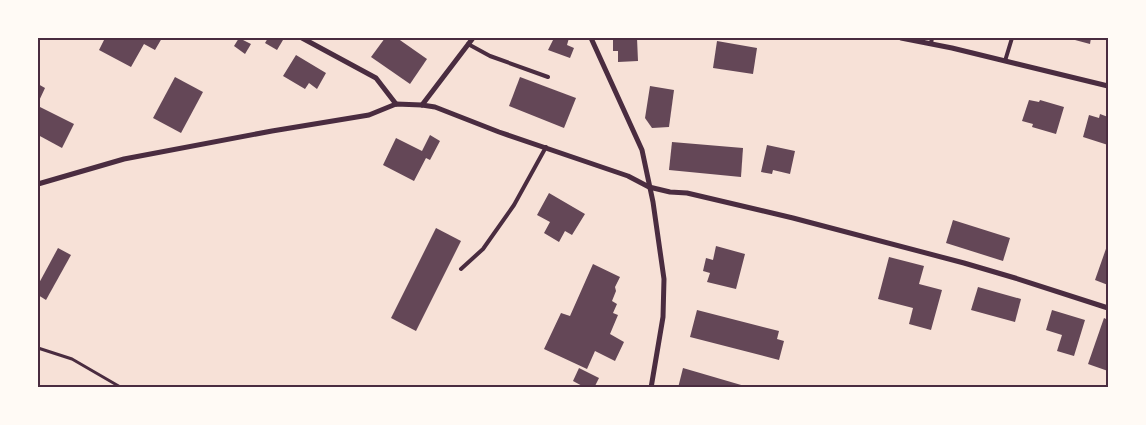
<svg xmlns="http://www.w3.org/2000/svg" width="1146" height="425" viewBox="0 0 1146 425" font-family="Manrope,sans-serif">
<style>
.building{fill:#644757}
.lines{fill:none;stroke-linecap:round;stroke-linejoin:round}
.path{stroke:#4a2c40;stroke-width:3}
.service{stroke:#4a2c40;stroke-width:4}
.minor{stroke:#4a2c40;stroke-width:5}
.neatline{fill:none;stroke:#4a2c40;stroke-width:2}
</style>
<rect width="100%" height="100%" fill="#f7e1d7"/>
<g class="building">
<polygon points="105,38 162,38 155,50 144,44 131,67 99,50"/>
<polygon points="239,38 251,44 245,54 234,46"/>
<polygon points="268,38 279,38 283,40 277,50 265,43"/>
<polygon points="385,38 397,38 427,59 410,84 371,57"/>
<polygon points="554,38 569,38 567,45 574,48 570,58 548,50"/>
<polygon points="613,38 637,38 638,61 618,62 618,51 613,51"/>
<polygon points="1076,38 1091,38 1090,44 1075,40"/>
<polygon points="717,41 757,48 753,74 713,68"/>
<polygon points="296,55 326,73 317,89 309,83 305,89 283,76"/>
<polygon points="175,77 203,92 181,133 153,118"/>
<polygon points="520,77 576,98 564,128 509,106"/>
<polygon points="38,84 45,88 38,103"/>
<polygon points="650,86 674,90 669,127 652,128 645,118"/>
<polygon points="1029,100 1039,102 1040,100 1064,107 1056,134 1032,127 1033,124 1022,121"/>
<polygon points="38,106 74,124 62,148 38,135"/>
<polygon points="1100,114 1108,117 1108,145 1083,137 1089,115 1099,118"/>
<polygon points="430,135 440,141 430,160 426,158 414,181 383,165 396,138 422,151"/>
<polygon points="672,142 743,148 741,177 669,170"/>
<polygon points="767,145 795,151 790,174 773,170 772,174 761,172"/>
<polygon points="549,193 585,214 572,235 565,231 559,242 544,233 550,222 537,215"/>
<polygon points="953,220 1010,238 1003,261 946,243"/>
<polygon points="436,228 461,241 416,331 391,318"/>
<polygon points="1108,243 1108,285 1095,280"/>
<polygon points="716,246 745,254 736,289 707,282 710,273 703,271 706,258 713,260"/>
<polygon points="58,248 71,255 46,300 38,295 38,285"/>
<polygon points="889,257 924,266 919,284 942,290 931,330 909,324 913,308 878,299"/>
<polygon points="593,264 620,277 615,287 616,291 612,301 617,304 613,313 618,315 610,334 624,342 615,361 595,351 587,369 544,349 561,313 570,316"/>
<polygon points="978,287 1021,299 1015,322 971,310"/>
<polygon points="697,310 779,331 777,339 784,341 779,360 690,337"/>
<polygon points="1052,310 1085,320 1074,356 1057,351 1062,335 1046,330"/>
<polygon points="1104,318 1108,320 1108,371 1088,364"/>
<polygon points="579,368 599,378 594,388 586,388 573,381"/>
<polygon points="683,368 748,387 748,388 678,388"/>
</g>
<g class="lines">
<polyline class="path" points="38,348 72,359 122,388"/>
<g class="service">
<polyline points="931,43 932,38"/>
<polyline points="468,44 490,56 548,77"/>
<polyline points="1005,61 1012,38"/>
<polyline points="461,269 483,249 514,205 546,147"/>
</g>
<g class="minor">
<polyline points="302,38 376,78 396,104"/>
<polyline points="591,38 642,150 653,202 664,279 663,317 651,388"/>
<polyline points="901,38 952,48 1108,86"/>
<polyline points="422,105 473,38"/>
<polyline points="38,184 124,159 272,131 369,115 396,104 422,105 435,107 499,132 628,176 649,187 670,192 687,193 793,218 964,263 1015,278 1108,308"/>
</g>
</g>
<rect width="1146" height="425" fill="none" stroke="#fffaf5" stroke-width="78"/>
<rect x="39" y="39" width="1068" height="347" class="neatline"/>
</svg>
